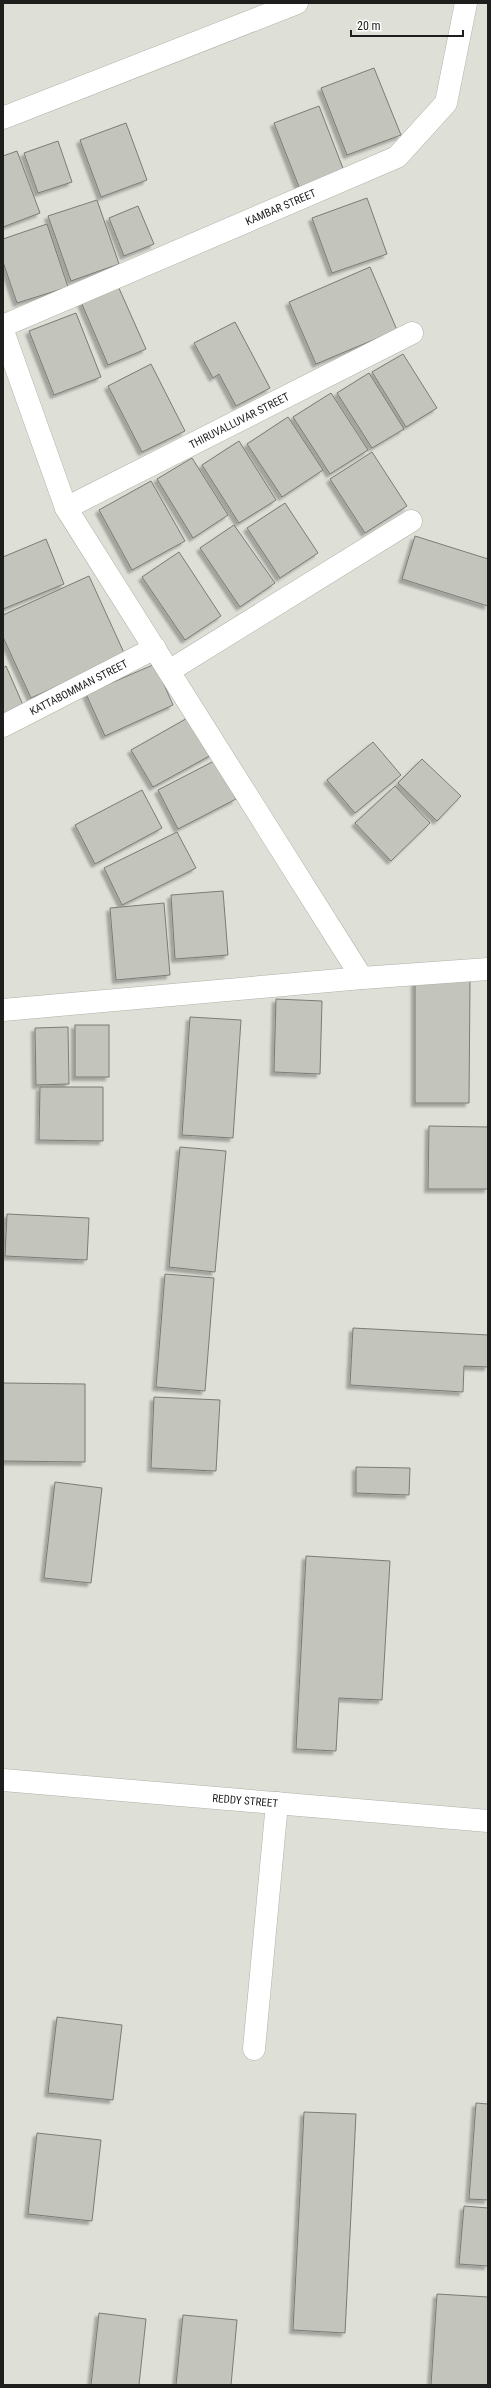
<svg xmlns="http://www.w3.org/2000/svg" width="491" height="2388" viewBox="0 0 491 2388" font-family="'Roboto Condensed',sans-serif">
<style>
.building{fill:#c3c4bc;stroke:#7b7c75;filter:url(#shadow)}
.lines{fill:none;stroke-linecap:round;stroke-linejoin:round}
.minor-casing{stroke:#b0b1a9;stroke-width:23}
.minor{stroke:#fff;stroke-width:22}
.labels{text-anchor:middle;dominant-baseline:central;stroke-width:3;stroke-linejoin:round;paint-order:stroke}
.street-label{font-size:11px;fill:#1e1f1c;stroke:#fff}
</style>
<defs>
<filter id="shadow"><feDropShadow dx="-3.5" dy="3.5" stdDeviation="1" flood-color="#0004"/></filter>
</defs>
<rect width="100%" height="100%" fill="#dedfd7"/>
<g class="building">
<polygon points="374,68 401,135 347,155 321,88"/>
<polygon points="319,106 344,171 299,187 274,123"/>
<polygon points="126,123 147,180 101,197 80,140"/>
<polygon points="58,141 72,182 38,193 24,153"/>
<polygon points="17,151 40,213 3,227 3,156"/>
<polygon points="367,198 387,254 332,273 312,218"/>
<polygon points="97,200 119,264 71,281 48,216"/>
<polygon points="138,206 154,244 124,256 109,218"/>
<polygon points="47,224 68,287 17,303 3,262 3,239"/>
<polygon points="370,267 397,330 316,364 289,302"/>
<polygon points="118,286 146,349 108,365 81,302"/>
<polygon points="76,313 101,377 54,395 29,331"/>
<polygon points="235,322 270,388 236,406 219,374 213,378 194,343"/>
<polygon points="403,354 437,408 406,427 372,372"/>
<polygon points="151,364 185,431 142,452 108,386"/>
<polygon points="369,373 404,429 372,448 337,393"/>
<polygon points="331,393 368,450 330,474 293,417"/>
<polygon points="288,417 323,470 282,497 247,444"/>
<polygon points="239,441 276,500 239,523 202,465"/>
<polygon points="372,452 407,506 365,533 330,479"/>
<polygon points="192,458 228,515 193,538 157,479"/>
<polygon points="151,481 185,541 132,570 99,510"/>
<polygon points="285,503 318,553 280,578 247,528"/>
<polygon points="234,525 275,583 240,607 200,548"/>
<polygon points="415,536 488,559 488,606 402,579"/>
<polygon points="46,539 64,584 3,609 3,557"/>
<polygon points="179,552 221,616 185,640 142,577"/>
<polygon points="89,576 125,655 31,698 3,637 3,615"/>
<polygon points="155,664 173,705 105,736 86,694"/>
<polygon points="6,666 23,705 3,714 3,668"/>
<polygon points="191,716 213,754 153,787 131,750"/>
<polygon points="373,742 401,775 355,813 327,780"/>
<polygon points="422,759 461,796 437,821 398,783"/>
<polygon points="216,760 236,799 178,829 158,790"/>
<polygon points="395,786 430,823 391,861 355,823"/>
<polygon points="142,790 162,828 95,864 75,825"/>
<polygon points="177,832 196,868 122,905 104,868"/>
<polygon points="223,891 228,955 175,959 171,895"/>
<polygon points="164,903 170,975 116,980 110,908"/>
<polygon points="415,981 470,981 469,1103 415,1103"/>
<polygon points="276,999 322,1001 320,1074 274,1072"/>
<polygon points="190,1017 241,1020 233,1138 182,1135"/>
<rect x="75" y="1025" width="34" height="52"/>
<polygon points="68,1027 69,1084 36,1085 35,1028"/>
<polygon points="40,1087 103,1087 103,1141 39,1140"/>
<polygon points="429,1126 488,1127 488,1189 428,1189"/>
<polygon points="180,1147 226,1151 215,1272 169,1267"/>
<polygon points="7,1214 89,1218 87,1260 5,1256"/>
<polygon points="165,1274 214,1278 205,1391 156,1387"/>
<polygon points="353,1328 488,1335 488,1367 464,1366 463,1392 350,1385"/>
<polygon points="3,1383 85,1384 85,1462 3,1461"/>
<polygon points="154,1397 220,1400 216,1471 151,1468"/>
<polygon points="356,1467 410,1468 409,1495 356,1493"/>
<polygon points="55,1482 102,1488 91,1583 44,1578"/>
<polygon points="306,1556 390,1561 382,1700 339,1698 336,1751 296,1749"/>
<polygon points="57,2017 122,2025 113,2100 48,2093"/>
<polygon points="476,2103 488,2104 488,2200 469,2199"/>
<polygon points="304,2112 356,2114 345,2333 293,2330"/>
<polygon points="37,2133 101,2140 92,2221 28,2214"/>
<polygon points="464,2206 488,2208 488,2266 459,2264"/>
<polygon points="437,2294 488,2297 488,2385 431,2385"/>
<polygon points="99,2313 146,2319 139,2385 91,2385"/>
<polygon points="183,2315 237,2320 231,2385 176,2385"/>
</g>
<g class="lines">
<g class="minor-casing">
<g id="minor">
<polyline points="3,118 297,3"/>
<path id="s1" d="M3 326 397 157 446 103 466 3"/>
<polyline points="3,331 66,508 362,978"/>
<path id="s2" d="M66 508 412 333"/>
<polyline points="169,671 411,521"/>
<path id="s3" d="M3 726 155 648"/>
<polyline points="3,1010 362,978 488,969"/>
<path id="s4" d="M3 1780 488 1821"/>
<polyline points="254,2049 277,1803"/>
</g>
</g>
<use href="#minor" class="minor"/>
</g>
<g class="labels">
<g class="street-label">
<text stroke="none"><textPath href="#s1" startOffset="302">KAMBAR STREET</textPath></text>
<text stroke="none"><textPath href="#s2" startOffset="194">THIRUVALLUVAR STREET</textPath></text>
<text stroke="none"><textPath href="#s3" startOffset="85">KATTABOMMAN STREET</textPath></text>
<text stroke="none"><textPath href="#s4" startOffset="243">REDDY STREET</textPath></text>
</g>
</g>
<rect width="491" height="2388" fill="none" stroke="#1e1f1c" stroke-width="8"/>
<path d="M351 30v6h112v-6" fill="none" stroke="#1e1f1c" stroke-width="2"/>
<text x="357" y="30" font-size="12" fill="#1e1f1c" stroke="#ffffff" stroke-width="3" paint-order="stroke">20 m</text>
</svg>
